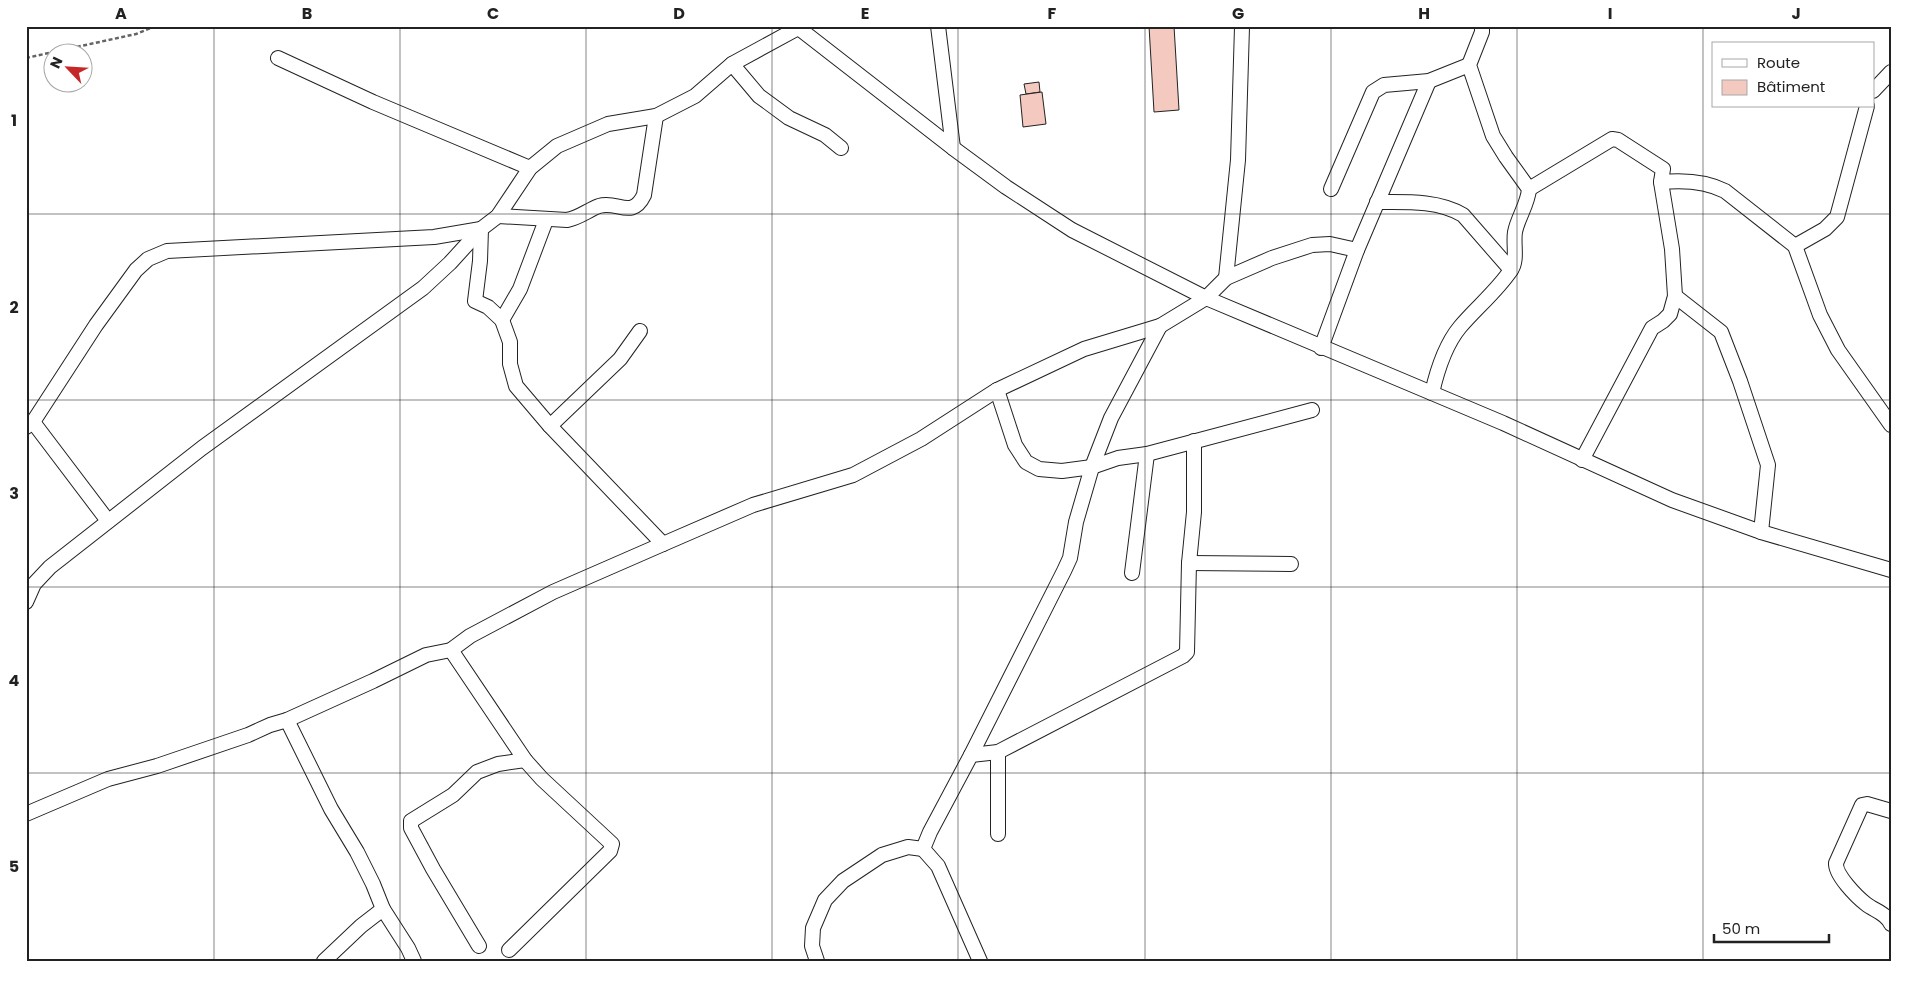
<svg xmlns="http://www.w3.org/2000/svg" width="1917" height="987" viewBox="0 0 1917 987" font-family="Poppins,sans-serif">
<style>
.building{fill:#f3c9c0;stroke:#222}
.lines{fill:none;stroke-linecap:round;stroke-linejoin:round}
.minor-casing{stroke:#222;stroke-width:16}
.path{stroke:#646464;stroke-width:2.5;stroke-dasharray:4 2.5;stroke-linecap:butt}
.minor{stroke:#fff;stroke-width:14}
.grid{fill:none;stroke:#222;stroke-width:1;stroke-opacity:0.55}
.neatline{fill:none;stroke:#222;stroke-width:2}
.grid-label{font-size:16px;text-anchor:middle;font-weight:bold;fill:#222}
</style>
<rect width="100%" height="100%" fill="#fff"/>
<g class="building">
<polygon points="1149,26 1174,26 1179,110 1154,112"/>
<polygon points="1039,82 1040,92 1026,94 1024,84"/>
<polygon points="1042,92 1046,124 1023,127 1020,95"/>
</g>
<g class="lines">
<g class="minor-casing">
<g id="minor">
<polyline points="796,26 953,148 1006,187 1072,230 1206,298 1503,423 1672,500 1761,532 1891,570"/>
<polyline points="938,26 953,148"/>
<polyline points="278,58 373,102 530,168"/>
<polyline points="732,64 759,96 789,118 825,135 841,148"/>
<polyline points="1873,91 1891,72"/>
<path d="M1661 182C1682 180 1706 181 1725 191L1795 246 1820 315 1838 350 1891 425"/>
<polyline points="1331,189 1373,92 1384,85 1429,81 1469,65"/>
<polyline points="1529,189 1612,139 1618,140 1663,169 1661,182 1672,249 1675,296 1670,314 1663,321 1652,328 1582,460"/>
<path d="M1377 202C1405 202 1438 200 1463 215L1511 270"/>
<path d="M498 216 567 220C579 218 588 210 599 206 617 200 632 220 644 195L656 116"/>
<polyline points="1795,246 1825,229 1837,217 1867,106"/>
<polyline points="1226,278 1238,160 1242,27"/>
<polyline points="1675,296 1721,332 1740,381 1768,465 1761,532"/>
<polyline points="502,320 520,289 546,220"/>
<polyline points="1321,348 1357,250 1429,81"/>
<polyline points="997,390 1015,445 1026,462 1039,469 1062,471 1092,467 1118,458 1147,454 1312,410"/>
<path d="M1432 393C1437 371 1445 345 1460 327 1476 308 1497 291 1511 270 1518 260 1513 244 1515 232 1518 217 1528 204 1529 189L1506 157 1493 136 1469 65 1482 32V26"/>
<polyline points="33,422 108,521"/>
<polyline points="550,426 620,359 640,331"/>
<polyline points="26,427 33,422 96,325 136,270 148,259 167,251 434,237 481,229 480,261 475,301 488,307 502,320 510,342 510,364 516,386 550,426 663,544"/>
<polyline points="1189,563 1291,564"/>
<polyline points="1132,573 1147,454"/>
<polyline points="26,602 34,584 50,567 202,448 423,288 450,263 481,229 498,216 530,168 557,146 608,124 656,116 695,96 732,64 798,28"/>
<polyline points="451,650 525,760 542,779 612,844 610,851 509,950"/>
<polyline points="287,720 331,809 357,852 373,884 383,909 361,926 324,961"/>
<polyline points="971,755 998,752 1183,656 1187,652 1189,563 1194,512 1194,441"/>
<path d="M1891 811 1867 804 1862 805 1836 863C1835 875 1857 897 1866 904 1875 911 1886 913 1891 924"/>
<polyline points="26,814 108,779 157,766 248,735 270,725 287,720 373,681 426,655 451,650 470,636 553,592 663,544 753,505 853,475 921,439 997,390 1084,349 1160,326 1206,298 1226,278 1272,258 1312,245 1330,244 1357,250"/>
<polyline points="998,834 998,752"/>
<polyline points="383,909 408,948 414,961"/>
<polyline points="479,946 433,869 411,828 411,821 453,795 477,772 498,764 525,760"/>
<polyline points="817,961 812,946 813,928 825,900 843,881 882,855 908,847 923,849"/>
<polyline points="980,961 938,866 923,849 930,832 971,755 1064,571 1070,558 1076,522 1092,467 1111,418 1160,326"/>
</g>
</g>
<polyline class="path" points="26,58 136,34 156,26"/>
<use href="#minor" class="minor"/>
</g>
<path class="grid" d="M214 26V961M400 26V961M586 26V961M772 26V961M958 26V961M1145 26V961M1331 26V961M1517 26V961M1703 26V961M26 214H1891M26 400H1891M26 587H1891M26 773H1891"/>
<rect width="1917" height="987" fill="none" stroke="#ffffff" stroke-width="55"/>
<rect x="1712" y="42" width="162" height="65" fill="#ffffff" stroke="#a7a7a7"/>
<rect x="1722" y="59" width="25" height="8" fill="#ffffff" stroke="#a7a7a7"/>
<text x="1757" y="68" font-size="15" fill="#222222">Route</text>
<rect x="1722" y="80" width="25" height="15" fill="#f3c9c0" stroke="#a7a7a7"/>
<text x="1757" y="92" font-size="15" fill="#222222">Bâtiment</text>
<g transform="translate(68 68) rotate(295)"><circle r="24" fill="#ffffff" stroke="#a7a7a7"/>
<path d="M0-4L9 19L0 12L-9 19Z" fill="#c62828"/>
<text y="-8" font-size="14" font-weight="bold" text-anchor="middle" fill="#222222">N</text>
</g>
<path d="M1714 934v8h115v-8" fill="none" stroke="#222222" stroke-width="2.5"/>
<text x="1722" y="934" font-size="15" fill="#222222" stroke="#ffffff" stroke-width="4" paint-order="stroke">50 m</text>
<rect x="28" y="28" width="1862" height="932" class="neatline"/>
<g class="grid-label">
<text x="121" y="19">A</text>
<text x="307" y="19">B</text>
<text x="493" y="19">C</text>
<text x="679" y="19">D</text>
<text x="865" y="19">E</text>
<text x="1052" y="19">F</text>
<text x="1238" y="19">G</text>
<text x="1424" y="19">H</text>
<text x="1610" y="19">I</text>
<text x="1796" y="19">J</text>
<text x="14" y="126">1</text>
<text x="14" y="313">2</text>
<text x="14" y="499">3</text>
<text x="14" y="686">4</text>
<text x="14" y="872">5</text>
</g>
</svg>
